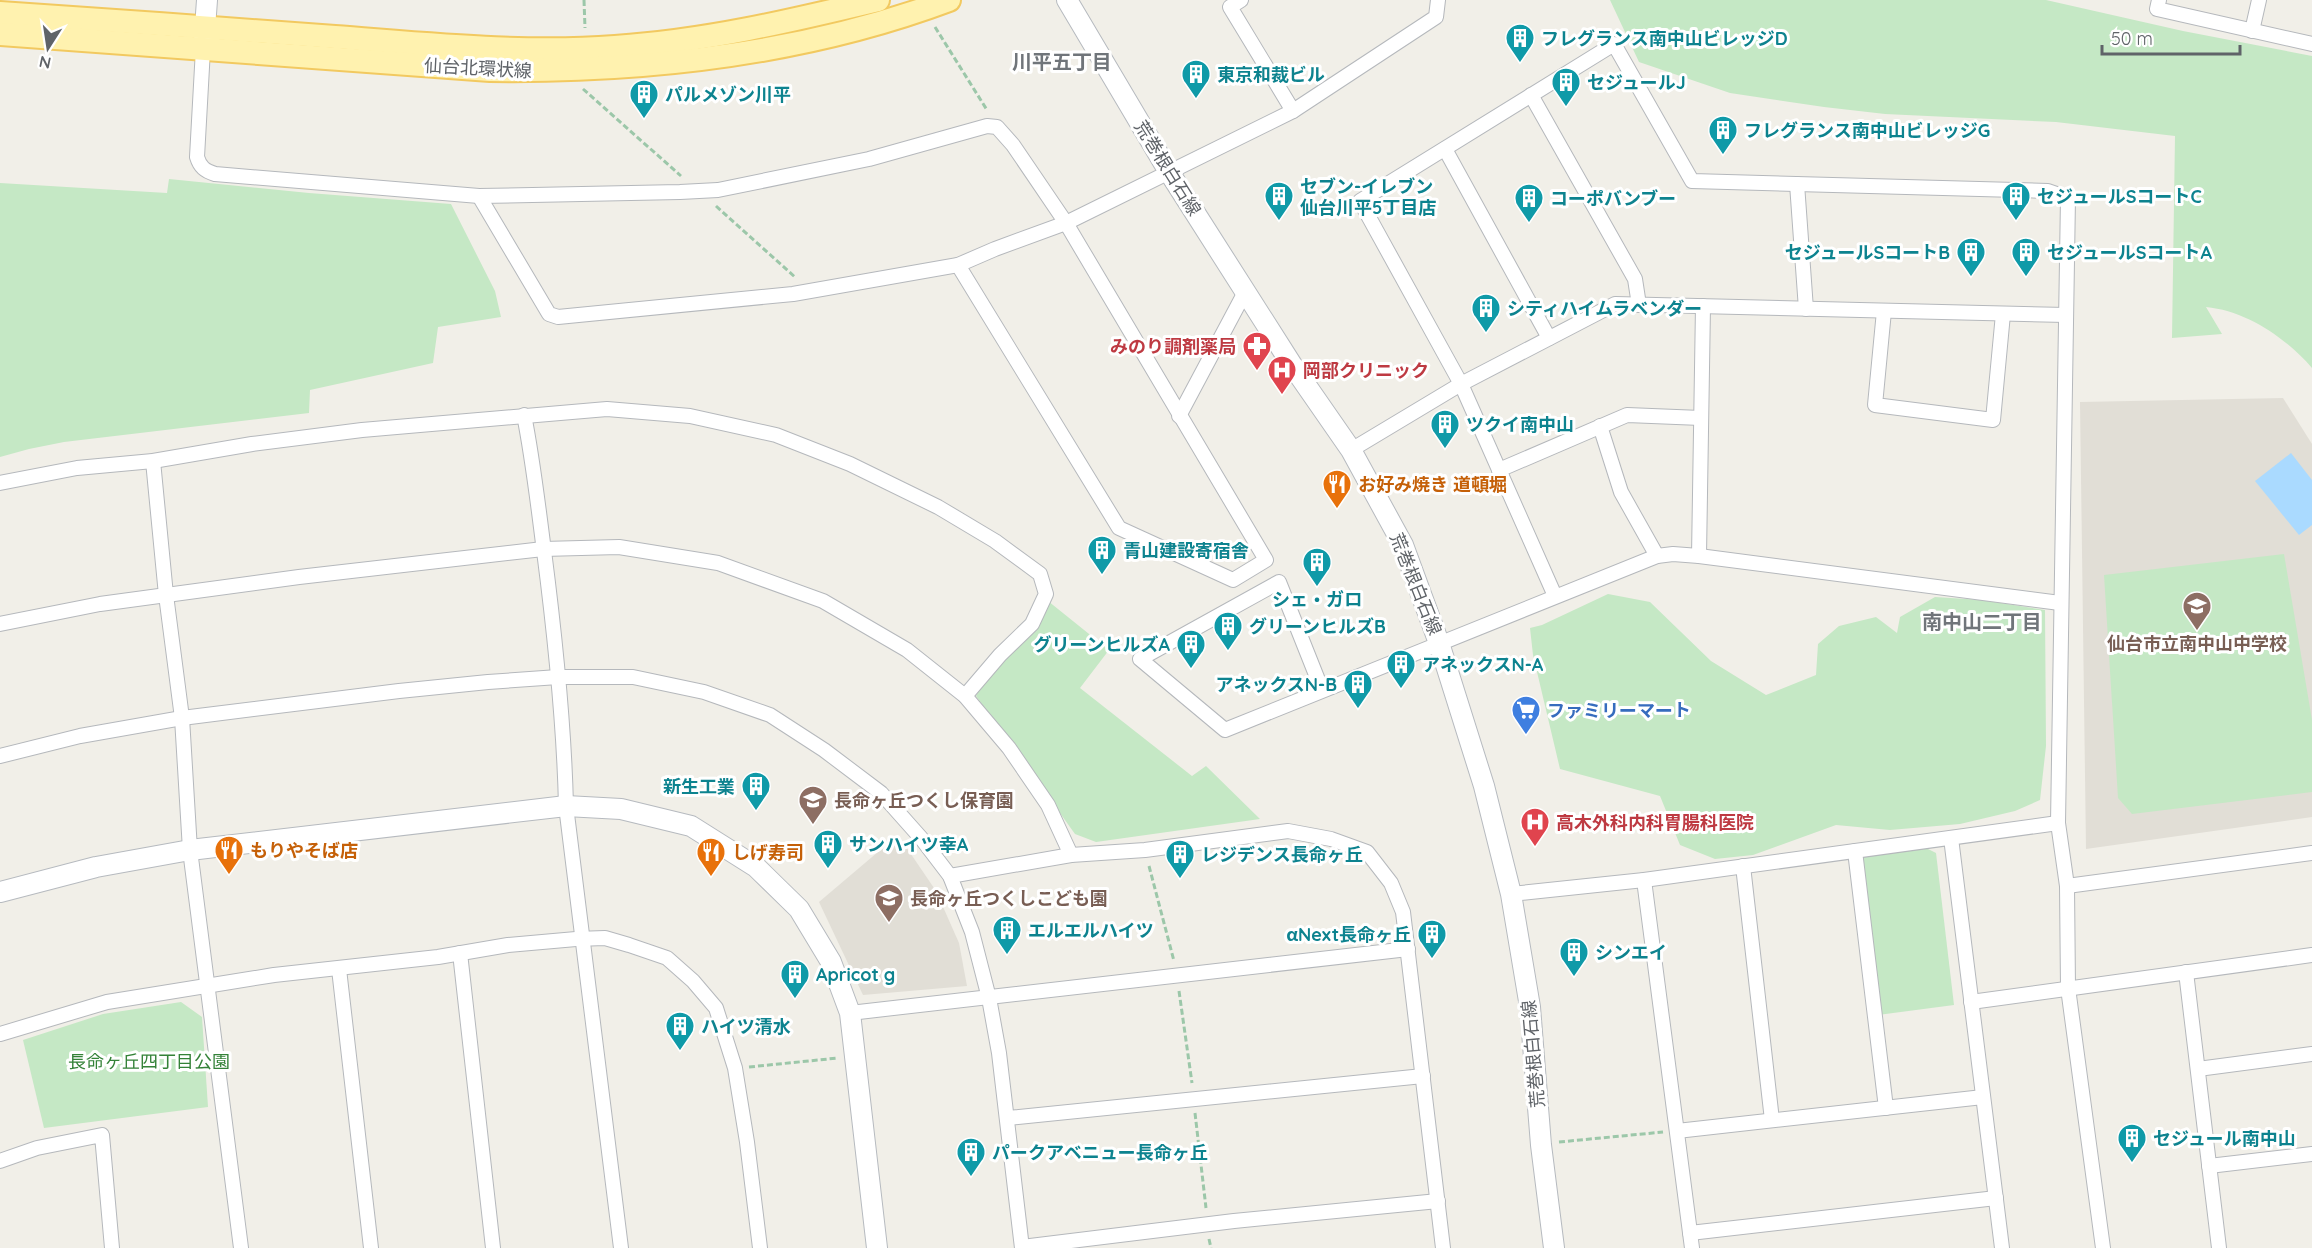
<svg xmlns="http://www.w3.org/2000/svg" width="2312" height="1248" viewBox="0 0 2312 1248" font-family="Quicksand,'Noto Sans JP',sans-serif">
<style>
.education{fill:#e1ded6}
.green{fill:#c5e8c5}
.water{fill:#aadaff}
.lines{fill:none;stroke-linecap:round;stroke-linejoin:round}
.street-casing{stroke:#b5b8bc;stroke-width:16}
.secondary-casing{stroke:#b6babf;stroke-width:22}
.primary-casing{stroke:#f2c960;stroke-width:26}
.path{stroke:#9cc7a9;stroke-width:3;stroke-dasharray:6 3;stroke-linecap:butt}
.street{stroke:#fff;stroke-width:14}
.secondary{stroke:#fff;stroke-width:20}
.primary{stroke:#fff2af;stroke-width:22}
.labels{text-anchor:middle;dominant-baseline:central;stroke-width:6;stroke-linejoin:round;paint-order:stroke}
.culture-label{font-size:18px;font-weight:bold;fill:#0d838f;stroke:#fff;text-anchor:start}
.street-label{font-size:18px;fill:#5f6368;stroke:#fff}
.health-label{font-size:18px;font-weight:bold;fill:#be3a42;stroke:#fff;text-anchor:start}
.food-label{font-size:18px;font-weight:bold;fill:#c56008;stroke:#fff;text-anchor:start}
.education-label{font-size:18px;font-weight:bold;fill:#785e54;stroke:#fff;text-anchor:start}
.shop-label{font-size:18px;font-weight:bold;fill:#366cbe;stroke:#fff;text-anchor:start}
.park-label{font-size:18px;fill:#348238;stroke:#fff}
.neighbourhood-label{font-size:20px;font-weight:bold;fill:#70757a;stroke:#fff}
</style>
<rect width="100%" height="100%" fill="#f1efe8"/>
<g class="education">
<polygon points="2283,398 2312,444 2312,817 2086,849 2080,402"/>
<polygon points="898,835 936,891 959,943 967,986 863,995 819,902"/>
</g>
<g class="green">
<path d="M1610 0H2046L2183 31 2312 56V368C2286 338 2247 311 2206 307L2222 334 2172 338 2175 136 2056 122 1885 114 1824 107 1730 93 1639 62Z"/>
<polygon points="169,179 309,193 451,204 495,291 501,317 438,327 433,363 310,390 309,413 64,442 29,449 0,457 0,183 167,193"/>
<polygon points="2284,554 2312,720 2312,792 2132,814 2118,798 2104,575"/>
<polygon points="1608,594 1650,602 1711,661 1766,695 1816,675 1818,644 1839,626 1876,617 1897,633 1900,617 1935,597 1982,600 2045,610 2046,746 2040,800 2015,811 1960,824 1890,830 1836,825 1753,855 1715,859 1680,845 1660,796 1560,769 1533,655 1530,628 1542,625"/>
<polygon points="1048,601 1109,650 1080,688 1192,776 1206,766 1260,819 1096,842 1075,834 976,696 983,683 1037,625"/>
<polygon points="1922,846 1936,853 1954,1005 1878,1015 1862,855"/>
<polygon points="181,1002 202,1017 208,1107 44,1128 23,1040 103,1014"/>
</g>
<polygon class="water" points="2291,453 2312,480 2312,525 2299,535 2255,481"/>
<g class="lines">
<g class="street-casing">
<g id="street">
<polyline points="1241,0 1230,7 1293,111"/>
<polyline points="2159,0 2157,9 2312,44"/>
<polyline points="2252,31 2259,0"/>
<path d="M203 49 197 157C200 167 205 171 215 174L479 196 680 192 718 190 869 159 987 126 997 127 1013 145 1066 223 1266 560 1233 580 1119 528 958 265"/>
<polyline points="1531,95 1635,279 1639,305"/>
<polyline points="1445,149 1549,338"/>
<polyline points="1797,184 1806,309"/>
<polyline points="479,196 549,314 558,317 793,294 958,265 995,249 1066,223 1293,111 1436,17 1438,0"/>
<polyline points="1884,311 1875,405 1993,420 2003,314"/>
<path d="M524 415C533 460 538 505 544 551 555 636 564 720 566 806L621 1248"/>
<polyline points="1179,416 1245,292"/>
<polyline points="1600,426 1621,492 1657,556"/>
<polyline points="1351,450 1461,384 1615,304 2066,315"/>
<polyline points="153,461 166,595 182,718 190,850 241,1248"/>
<polyline points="1499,470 1627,415 1701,418"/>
<polyline points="0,483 77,468 153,461 252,444 362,430 607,409 690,416 776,435 850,464 938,507 995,541 1040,574 1046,594 1032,624 1000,655 965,696"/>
<polyline points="1699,556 1703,306"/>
<polyline points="1555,596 1461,384 1360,201 1614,44 1692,181 2048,191 2068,198 2058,823 2067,886 2068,988 2103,1248"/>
<polyline points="0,624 100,604 299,577 543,549 619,547 718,563 823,601 907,650 965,696 1009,748 1048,805 1071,855"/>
<polyline points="1322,690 1279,582 1140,659 1225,730 1657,556 1673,554 1699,556 2060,603"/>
<polyline points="0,756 80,736 182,718 399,691 488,682 558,677 633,677 704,692 770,715 824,750 881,793 921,838 950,876 972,932 989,998 999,1053 1022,1248"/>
<polyline points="1951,838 2002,1248"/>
<polyline points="1855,851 1886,1108"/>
<polyline points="1743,866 1772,1120"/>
<polyline points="950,876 1071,855 1145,850 1288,831 1331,839 1367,852 1391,883 1403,912 1443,1248"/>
<polyline points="1644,880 1692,1248"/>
<polyline points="2067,886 2312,853"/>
<polyline points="1511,894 1644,880 2058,823"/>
<polyline points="460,953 493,1248"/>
<polyline points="339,969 371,1248"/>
<polyline points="2186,972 2219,1248"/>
<polyline points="1971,1002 2312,955"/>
<polyline points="850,1013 1408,949"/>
<polyline points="0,1034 107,1002 274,975 438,957 508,945 576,939 605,938 629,945 667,958 693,981 716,1008 735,1068 747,1142 760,1248"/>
<polyline points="2198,1069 2312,1054"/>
<polyline points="1008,1118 1423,1076"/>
<polyline points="1677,1131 1983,1097"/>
<polyline points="0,1161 37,1148 102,1135 112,1248"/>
<polyline points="2209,1166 2312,1154"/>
<polyline points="1690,1233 1996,1198"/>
<polyline points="1022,1247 1234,1221 1438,1201"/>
</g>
</g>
<g class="secondary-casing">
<g id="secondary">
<polyline points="1067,0 1169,172 1292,365 1351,450 1403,545 1439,643 1484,786 1511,894 1530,1007 1541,1145 1554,1248"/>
<polyline points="204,42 207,0"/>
<polyline points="0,892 96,867 190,850 566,806 621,809 691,826 756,867 799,909 831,962 850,1013 877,1248"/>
</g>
</g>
<g class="primary-casing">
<g id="primary">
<path d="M0 13C112 21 223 28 335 37 428 44 522 54 615 47 706 41 790 21 878 0"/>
<path d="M0 34 490 70C646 72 802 55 949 0"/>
</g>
</g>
<g class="path">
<polyline points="584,0 585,28"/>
<polyline points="935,27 987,110"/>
<polyline points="583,89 681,176"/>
<polyline points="716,206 796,278"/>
<polyline points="1149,866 1174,961"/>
<polyline points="1179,991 1192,1083"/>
<polyline points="749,1067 838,1058"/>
<polyline points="1195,1113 1206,1208"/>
<polyline points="1559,1142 1663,1132"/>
<polyline points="1209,1239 1211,1248"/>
</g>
<use href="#street" class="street"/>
<use href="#secondary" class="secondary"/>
<use href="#primary" class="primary"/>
</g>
<defs>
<g id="building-pin" transform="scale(1.5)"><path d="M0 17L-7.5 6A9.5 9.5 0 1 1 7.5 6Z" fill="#0f9aa8" stroke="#fff"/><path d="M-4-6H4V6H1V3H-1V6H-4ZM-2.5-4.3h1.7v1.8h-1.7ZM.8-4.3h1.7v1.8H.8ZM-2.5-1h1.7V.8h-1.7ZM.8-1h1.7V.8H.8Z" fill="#fff"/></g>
<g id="pharmacy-pin" transform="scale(1.5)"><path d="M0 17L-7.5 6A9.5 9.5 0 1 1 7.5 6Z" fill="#e0444e" stroke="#fff"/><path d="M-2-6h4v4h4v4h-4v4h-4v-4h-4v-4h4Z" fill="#fff"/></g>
<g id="hospital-pin" transform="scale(1.5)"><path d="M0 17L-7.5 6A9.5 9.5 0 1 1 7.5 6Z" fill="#e0444e" stroke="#fff"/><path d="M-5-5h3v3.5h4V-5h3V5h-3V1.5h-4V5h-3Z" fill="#fff"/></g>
<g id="restaurant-pin" transform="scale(1.5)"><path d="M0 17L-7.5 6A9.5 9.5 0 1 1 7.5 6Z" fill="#e8710a" stroke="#fff"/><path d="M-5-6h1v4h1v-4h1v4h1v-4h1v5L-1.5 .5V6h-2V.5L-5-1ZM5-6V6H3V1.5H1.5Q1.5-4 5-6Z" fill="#fff"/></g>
<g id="school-pin" transform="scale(1.5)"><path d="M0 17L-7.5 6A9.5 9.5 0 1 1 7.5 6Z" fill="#8d6e63" stroke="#fff"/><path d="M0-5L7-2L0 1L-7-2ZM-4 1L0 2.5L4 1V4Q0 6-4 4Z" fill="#fff"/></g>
<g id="supermarket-pin" transform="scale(1.5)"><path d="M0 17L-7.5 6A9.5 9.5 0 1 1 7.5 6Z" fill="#3f7fe0" stroke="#fff"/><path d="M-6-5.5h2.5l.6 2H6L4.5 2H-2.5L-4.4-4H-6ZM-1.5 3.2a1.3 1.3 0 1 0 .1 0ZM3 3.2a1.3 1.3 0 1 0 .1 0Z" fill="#fff"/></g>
</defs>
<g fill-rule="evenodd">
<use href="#building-pin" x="1520" y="38"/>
<use href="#building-pin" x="1196" y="74"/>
<use href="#building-pin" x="1566" y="82"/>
<use href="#building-pin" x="644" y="94"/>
<use href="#building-pin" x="1723" y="130"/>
<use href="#building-pin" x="1279" y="196"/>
<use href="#building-pin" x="2016" y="196"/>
<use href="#building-pin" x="1529" y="198"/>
<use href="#building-pin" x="1971" y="252"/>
<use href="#building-pin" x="2026" y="252"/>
<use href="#building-pin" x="1486" y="308"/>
<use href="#pharmacy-pin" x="1257" y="346"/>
<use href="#hospital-pin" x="1282" y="370"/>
<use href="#building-pin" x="1445" y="424"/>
<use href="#restaurant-pin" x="1337" y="484"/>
<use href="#building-pin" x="1102" y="550"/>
<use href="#building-pin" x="1317" y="562"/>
<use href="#school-pin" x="2197" y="606"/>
<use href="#building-pin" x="1228" y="626"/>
<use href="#building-pin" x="1191" y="644"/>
<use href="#building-pin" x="1401" y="664"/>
<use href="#building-pin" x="1358" y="684"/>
<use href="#supermarket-pin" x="1526" y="710"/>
<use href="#building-pin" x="756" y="786"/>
<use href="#school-pin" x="813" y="800"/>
<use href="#hospital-pin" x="1535" y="822"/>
<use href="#building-pin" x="828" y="844"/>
<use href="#restaurant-pin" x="229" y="850"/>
<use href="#restaurant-pin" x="711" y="852"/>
<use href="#building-pin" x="1180" y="854"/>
<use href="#school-pin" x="889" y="898"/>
<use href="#building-pin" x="1007" y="930"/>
<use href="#building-pin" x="1432" y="934"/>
<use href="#building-pin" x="1574" y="952"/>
<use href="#building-pin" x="795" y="974"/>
<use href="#building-pin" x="680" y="1026"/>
<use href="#building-pin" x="2132" y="1138"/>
<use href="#building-pin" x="971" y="1152"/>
</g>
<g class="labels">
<g class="culture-label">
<text x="1541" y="38">フレグランス南中山ビレッジD</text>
<text x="1217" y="74">東京和裁ビル</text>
<text x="1587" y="82">セジュールJ</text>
<text x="665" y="94">パルメゾン川平</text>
<text x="1744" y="130">フレグランス南中山ビレッジG</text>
<text x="1300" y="186">セブン-イレブン<tspan x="1300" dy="21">仙台川平5丁目店</tspan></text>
<text x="2037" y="196">セジュールSコートC</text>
<text x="1550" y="198">コーポバンブー</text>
<text x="1950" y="252" text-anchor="end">セジュールSコートB</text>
<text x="2047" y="252">セジュールSコートA</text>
<text x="1507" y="308">シティハイムラベンダー</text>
<text x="1466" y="424">ツクイ南中山</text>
<text x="1123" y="550">青山建設寄宿舎</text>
<text x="1317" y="599" text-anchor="middle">シェ・ガロ</text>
<text x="1249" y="626">グリーンヒルズB</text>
<text x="1170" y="644" text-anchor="end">グリーンヒルズA</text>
<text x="1422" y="664">アネックスN-A</text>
<text x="1337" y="684" text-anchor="end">アネックスN-B</text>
<text x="735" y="786" text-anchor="end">新生工業</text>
<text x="849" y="844">サンハイツ幸A</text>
<text x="1201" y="854">レジデンス長命ヶ丘</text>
<text x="1028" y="930">エルエルハイツ</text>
<text x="1411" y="934" text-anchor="end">αNext長命ヶ丘</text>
<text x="1595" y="952">シンエイ</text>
<text x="816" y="974">Apricot g</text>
<text x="701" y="1026">ハイツ清水</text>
<text x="2153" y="1138">セジュール南中山</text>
<text x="992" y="1152">パークアベニュー長命ヶ丘</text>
</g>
<g class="street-label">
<text transform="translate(478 68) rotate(3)">仙台北環状線</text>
<text transform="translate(1168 168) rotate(58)">荒巻根白石線</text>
<text transform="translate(1416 584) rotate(68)">荒巻根白石線</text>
<text transform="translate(1533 1054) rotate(-95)">荒巻根白石線</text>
</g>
<g class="health-label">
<text x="1236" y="346" text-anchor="end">みのり調剤薬局</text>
<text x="1303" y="370">岡部クリニック</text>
<text x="1556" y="822">高木外科内科胃腸科医院</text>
</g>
<g class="food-label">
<text x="1358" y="484">お好み焼き 道頓堀</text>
<text x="250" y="850">もりやそば店</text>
<text x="732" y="852">しげ寿司</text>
</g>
<g class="education-label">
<text x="2197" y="643" text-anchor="middle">仙台市立南中山中学校</text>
<text x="834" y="800">長命ヶ丘つくし保育園</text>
<text x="910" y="898">長命ヶ丘つくしこども園</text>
</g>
<g class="shop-label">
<text x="1547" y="710">ファミリーマート</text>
</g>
<g class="park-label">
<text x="149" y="1061">長命ヶ丘四丁目公園</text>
</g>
<g class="neighbourhood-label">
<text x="1062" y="61">川平五丁目</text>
<text x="1982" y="621">南中山二丁目</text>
</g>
</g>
<g transform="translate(48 48) rotate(192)" stroke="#ffffff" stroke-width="4.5" paint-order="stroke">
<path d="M0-4.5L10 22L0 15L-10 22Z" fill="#5f6368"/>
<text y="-9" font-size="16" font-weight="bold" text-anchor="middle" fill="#5f6368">N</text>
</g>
<path d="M2102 45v9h138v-9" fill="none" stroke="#5f6368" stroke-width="3"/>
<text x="2111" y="45" font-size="18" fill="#5f6368" stroke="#ffffff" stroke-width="4.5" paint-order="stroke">50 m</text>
</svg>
